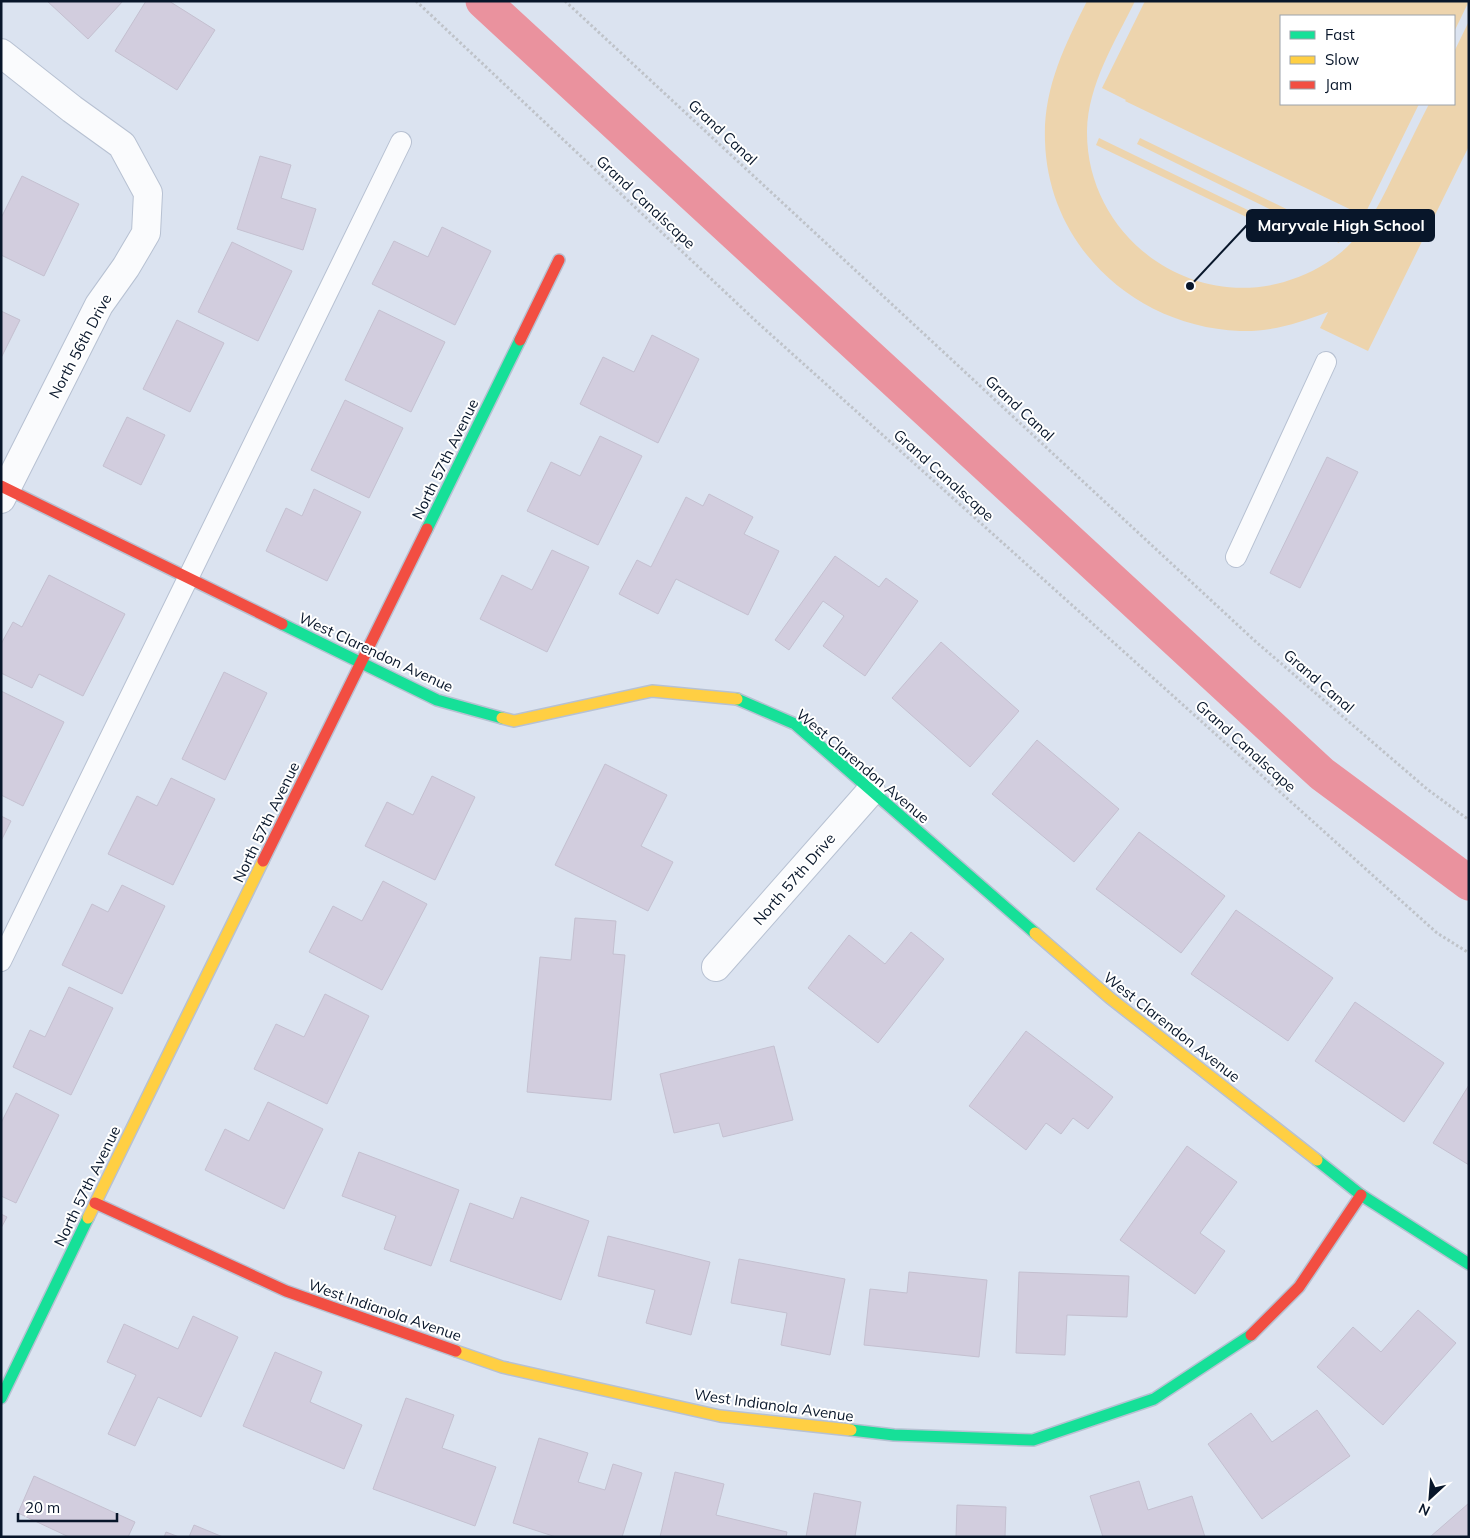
<svg xmlns="http://www.w3.org/2000/svg" width="1470" height="1538" viewBox="0 0 1470 1538" font-family="Mulish,sans-serif">
<style>
.green{fill:#edd4ad}
.lines{fill:none;stroke-linecap:round;stroke-linejoin:round}
.canal{stroke:#ea929e;stroke-width:35}
.building{fill:#d2cdde;stroke:#c4c0d0}
.lane-casing{stroke:#b7c1d2;stroke-width:22}
.street-casing{stroke:#b7c1d2;stroke-width:30}
.fast-casing{stroke:#b7c1d2;stroke-width:14}
.slow-casing{stroke:#b7c1d2;stroke-width:14}
.jam-casing{stroke:#b7c1d2;stroke-width:14}
.path{stroke:#bfc3c9;stroke-width:3;stroke-dasharray:2.5 2.5;stroke-linecap:butt}
.lane{stroke:#fafbfd;stroke-width:20}
.street{stroke:#fafbfd;stroke-width:28}
.fast{stroke:#16e098;stroke-width:11}
.slow{stroke:#ffcf43;stroke-width:11}
.jam{stroke:#f24e42;stroke-width:11}
.labels{text-anchor:middle;dominant-baseline:central;stroke-width:4;stroke-linejoin:round;paint-order:stroke}
.street-label{font-size:15px;fill:#08162a;stroke:#fff}
.leader{fill:none;stroke:#08162a;stroke-width:2}
.callout-dot{fill:#08162a;stroke:#fff;stroke-width:2}
.callout{fill:#08162a;stroke:#08162a;stroke-width:2}
.callout-label{font-size:16px;text-anchor:middle;font-weight:bold;fill:#fff}
</style>
<rect width="100%" height="100%" fill="#dbe3f0"/>
<g class="green">
<path d="M1087 1H1135C1115 42 1088 84 1087 131 1086 234 1186 310 1284 282 1307 275 1329 264 1347 247 1370 225 1383 197 1397 168 1408 147 1418 125 1429 104H1454V52L1469 21V146L1368 351 1320 328 1328 312C1299 323 1271 332 1240 331 1136 327 1048 247 1045 141 1043 89 1064 47 1087 1Z"/>
<polygon points="1145,1 1469,1 1454,32 1454,16 1281,16 1281,104 1419,104 1364,216 1125,101 1126,100 1102,88"/>
<polygon points="1099,138 1291,231 1288,237 1096,145"/>
<polygon points="1140,138 1342,236 1339,243 1137,144"/>
</g>
<g class="lines">
<polyline class="canal" points="483,1 1322,774 1469,883"/>
</g>
<g class="building">
<polygon points="47,1 123,1 88,39"/>
<polygon points="146,1 169,1 215,30 177,90 115,51"/>
<polygon points="260,156 291,165 281,198 316,209 303,250 237,229"/>
<polygon points="22,176 79,204 44,276 1,255 1,218"/>
<polygon points="442,227 491,251 455,325 372,284 394,241 428,257"/>
<polygon points="232,242 292,271 258,341 198,312"/>
<polygon points="379,310 445,342 411,412 345,380"/>
<polygon points="1,311 20,320 1,358"/>
<polygon points="177,320 224,343 190,412 143,389"/>
<polygon points="652,335 699,359 658,443 580,404 603,357 634,372"/>
<polygon points="345,400 403,428 369,498 311,470"/>
<polygon points="127,417 165,435 141,485 103,466"/>
<polygon points="600,436 642,456 598,545 527,511 551,462 580,476"/>
<polygon points="1327,457 1358,472 1300,588 1270,573"/>
<polygon points="314,489 361,512 327,581 266,551 286,508 302,516"/>
<polygon points="709,494 753,517 744,534 779,551 748,615 676,579 658,614 619,594 637,560 651,567 686,497 703,506"/>
<polygon points="552,550 589,567 547,652 480,619 502,575 532,590"/>
<polygon points="835,556 879,587 886,578 918,601 865,676 823,646 844,616 823,601 789,650 775,640"/>
<polygon points="49,575 125,614 83,696 39,674 32,688 1,673 1,644 13,622 22,627"/>
<polygon points="941,642 1019,711 970,767 892,698"/>
<polygon points="224,672 267,693 225,780 182,759"/>
<polygon points="1,691 64,722 23,806 1,795"/>
<polygon points="1037,740 1119,809 1074,862 992,794"/>
<polygon points="605,764 667,795 641,846 673,862 648,911 555,865"/>
<polygon points="432,776 475,797 435,880 365,846 387,802 413,815"/>
<polygon points="171,778 215,799 173,885 108,854 137,796 157,806"/>
<polygon points="1,816 11,821 1,841"/>
<polygon points="1139,832 1225,896 1181,953 1096,889"/>
<polygon points="383,881 427,904 382,990 309,952 333,906 362,921"/>
<polygon points="122,885 165,906 122,994 62,965 92,904 108,912"/>
<polygon points="1236,910 1333,978 1288,1041 1191,974"/>
<polygon points="575,918 616,921 613,954 625,955 611,1100 527,1092 540,957 571,960"/>
<polygon points="911,932 944,959 878,1043 808,988 849,935 885,964"/>
<polygon points="69,987 113,1008 71,1095 13,1067 30,1030 45,1037"/>
<polygon points="325,994 369,1016 327,1104 254,1069 276,1024 304,1037"/>
<polygon points="1355,1002 1444,1063 1404,1122 1315,1061"/>
<polygon points="1026,1031 1113,1097 1088,1129 1073,1118 1061,1134 1046,1123 1026,1150 969,1106"/>
<polygon points="774,1046 793,1120 723,1137 719,1123 674,1133 660,1074"/>
<polygon points="1469,1085 1469,1165 1433,1143"/>
<polygon points="16,1093 59,1115 16,1203 1,1196 1,1123"/>
<polygon points="268,1102 323,1129 284,1209 205,1170 225,1129 249,1141"/>
<polygon points="1187,1146 1237,1182 1200,1233 1225,1251 1195,1294 1120,1240"/>
<polygon points="359,1152 459,1190 431,1266 384,1249 396,1216 342,1196"/>
<polygon points="521,1197 589,1221 561,1300 450,1261 470,1203 513,1219"/>
<polygon points="1,1214 7,1217 1,1228"/>
<polygon points="608,1236 710,1262 691,1335 646,1323 655,1290 598,1276"/>
<polygon points="739,1259 845,1279 830,1355 781,1345 787,1313 731,1303"/>
<polygon points="909,1272 987,1280 979,1357 864,1345 870,1289 907,1293"/>
<polygon points="1019,1272 1129,1276 1127,1317 1067,1315 1065,1355 1016,1353"/>
<polygon points="1418,1310 1456,1343 1383,1425 1317,1367 1353,1327 1381,1352"/>
<polygon points="193,1316 238,1337 201,1417 158,1397 135,1446 108,1434 136,1375 107,1362 124,1324 178,1349"/>
<polygon points="275,1352 322,1372 310,1402 362,1425 344,1469 243,1426"/>
<polygon points="406,1398 454,1415 442,1448 496,1467 475,1526 373,1489"/>
<polygon points="1317,1410 1350,1456 1262,1519 1208,1444 1251,1413 1272,1442"/>
<polygon points="539,1438 588,1453 578,1482 605,1490 613,1464 642,1473 622,1537 556,1537 513,1523"/>
<polygon points="675,1472 724,1484 716,1515 787,1532 786,1537 660,1537"/>
<polygon points="34,1476 135,1522 128,1537 69,1537 18,1513"/>
<polygon points="1139,1481 1148,1510 1192,1496 1205,1537 1103,1537 1090,1496"/>
<polygon points="814,1493 861,1502 855,1536 859,1537 806,1537"/>
<polygon points="1469,1503 1469,1537 1430,1537"/>
<polygon points="957,1505 1006,1507 1005,1537 956,1537"/>
<polygon points="194,1525 223,1537 189,1537"/>
<polygon points="166,1532 179,1537 164,1537"/>
</g>
<g class="lines">
<g class="lane-casing">
<g id="lane">
<polyline points="1236,557 1326,362"/>
<polyline points="1,961 401,142"/>
</g>
</g>
<g class="street-casing">
<g id="street">
<polyline points="1,53 72,109 122,145 148,193 146,233 126,267 99,305 1,499"/>
<polyline points="716,967 871,791"/>
</g>
</g>
<g class="fast-casing">
<g id="fast">
<polyline points="427,529 520,340"/>
<polyline points="282,624 437,700 502,718"/>
<polyline points="737,699 795,724 1035,933"/>
<polyline points="1317,1160 1361,1195 1469,1264"/>
<polyline points="1,1398 88,1218"/>
<polyline points="851,1430 894,1435 1033,1440 1154,1399 1251,1335"/>
</g>
</g>
<g class="slow-casing">
<g id="slow">
<polyline points="502,718 514,721 652,691 737,699"/>
<polyline points="1035,933 1110,998 1317,1160"/>
<polyline points="88,1218 263,861"/>
<polyline points="456,1351 502,1367 720,1416 851,1430"/>
</g>
</g>
<g class="jam-casing">
<g id="jam">
<polyline points="520,340 559,260"/>
<polyline points="1,486 282,624"/>
<polyline points="263,861 427,529"/>
<polyline points="95,1203 286,1291 456,1351"/>
<polyline points="1251,1335 1299,1287 1361,1195"/>
</g>
</g>
<g class="path">
<polyline points="416,1 758,323 1437,933 1469,953"/>
<polyline points="565,1 1255,641 1427,789 1469,820"/>
</g>
<use href="#lane" class="lane"/>
<use href="#street" class="street"/>
<use href="#fast" class="fast"/>
<use href="#slow" class="slow"/>
<use href="#jam" class="jam"/>
</g>
<g class="labels">
<g class="street-label">
<text transform="translate(723 132) rotate(43)">Grand Canal</text>
<text transform="translate(646 202) rotate(43)">Grand Canalscape</text>
<text transform="translate(80 346) rotate(-62)">North 56th Drive</text>
<text transform="translate(1020 408) rotate(43)">Grand Canal</text>
<text transform="translate(445 459) rotate(-64)">North 57th Avenue</text>
<text transform="translate(944 475) rotate(42)">Grand Canalscape</text>
<text transform="translate(376 652) rotate(25)">West Clarendon Avenue</text>
<text transform="translate(1319 681) rotate(41)">Grand Canal</text>
<text transform="translate(1246 746) rotate(42)">Grand Canalscape</text>
<text transform="translate(863 766) rotate(40)">West Clarendon Avenue</text>
<text transform="translate(266 822) rotate(-64)">North 57th Avenue</text>
<text transform="translate(794 879) rotate(-49)">North 57th Drive</text>
<text transform="translate(1172 1027) rotate(38)">West Clarendon Avenue</text>
<text transform="translate(87 1186) rotate(-64)">North 57th Avenue</text>
<text transform="translate(385 1310) rotate(19)">West Indianola Avenue</text>
<text transform="translate(774 1405) rotate(8)">West Indianola Avenue</text>
</g>
</g>
<path class="leader" d="M1190 286L1247 225"/>
<circle class="callout-dot" cx="1190" cy="286" r="5"/>
<rect class="callout" x="1247" y="210" width="187" height="31" rx="5"/>
<g class="callout-label">
<text x="1341" y="231">Maryvale High School</text>
</g>
<rect width="1470" height="1538" fill="none" stroke="#08162a" stroke-width="5"/>
<rect x="1280" y="15" width="175" height="90" fill="#ffffff" stroke="#9ca2aa"/>
<rect x="1290" y="31" width="25" height="8" fill="#16e098" stroke="#9ca2aa"/>
<text x="1325" y="40" font-size="15" fill="#08162a">Fast</text>
<rect x="1290" y="56" width="25" height="8" fill="#ffcf43" stroke="#9ca2aa"/>
<text x="1325" y="65" font-size="15" fill="#08162a">Slow</text>
<rect x="1290" y="81" width="25" height="8" fill="#f24e42" stroke="#9ca2aa"/>
<text x="1325" y="90" font-size="15" fill="#08162a">Jam</text>
<g transform="translate(1430 1498) rotate(206)" stroke="#ffffff" stroke-width="4" paint-order="stroke">
<path d="M0-4L9 19L0 12L-9 19Z" fill="#08162a"/>
<text y="-8" font-size="14" font-weight="bold" text-anchor="middle" fill="#08162a">N</text>
</g>
<path d="M18 1513v8h99v-8" fill="none" stroke="#08162a" stroke-width="2.5"/>
<text x="25" y="1513" font-size="15" fill="#08162a" stroke="#ffffff" stroke-width="4" paint-order="stroke">20 m</text>
</svg>
